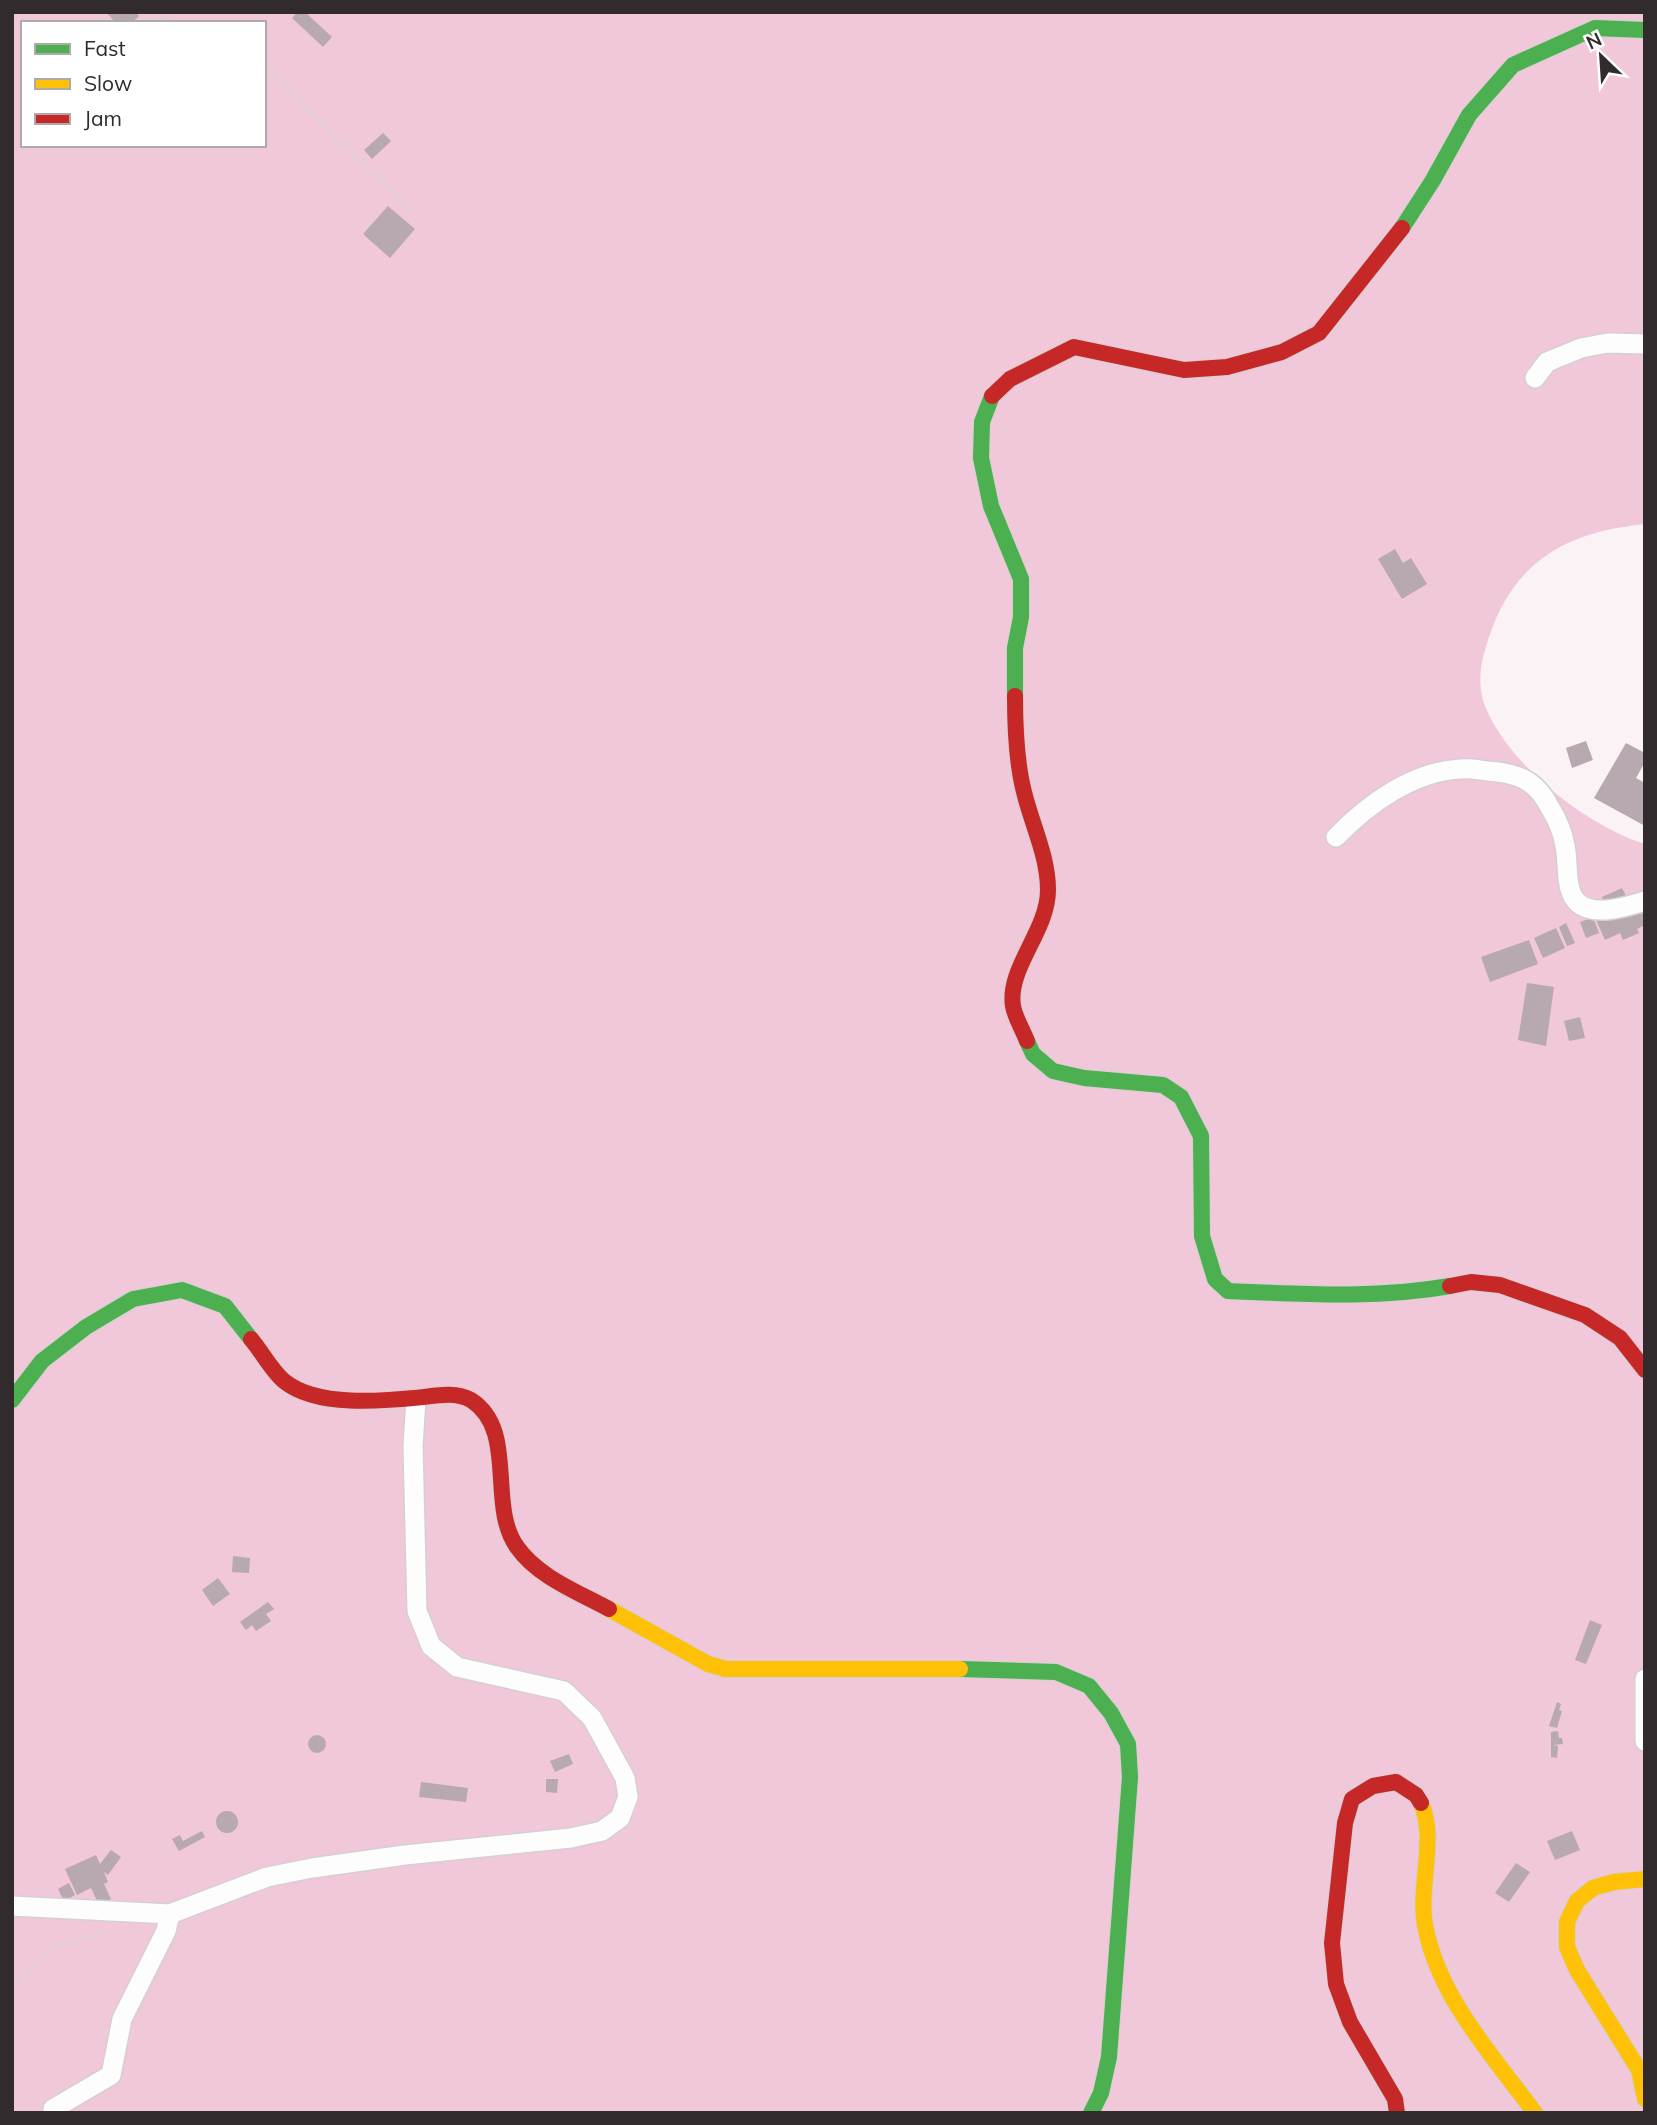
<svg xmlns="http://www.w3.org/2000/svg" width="1657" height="2125" viewBox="0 0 1657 2125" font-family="Mulish,sans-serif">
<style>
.forest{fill:#f1c7da;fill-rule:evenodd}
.building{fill:#b8a8af}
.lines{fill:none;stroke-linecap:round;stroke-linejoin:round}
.street-casing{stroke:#d6cfd1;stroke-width:22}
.fast-casing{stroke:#d6cfd1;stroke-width:18}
.slow-casing{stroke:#d6cfd1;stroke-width:18}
.jam-casing{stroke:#d6cfd1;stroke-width:18}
.path{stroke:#d8d5d6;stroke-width:3.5;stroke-dasharray:3.5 5;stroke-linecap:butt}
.street{stroke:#fefdfe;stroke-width:19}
.fast{stroke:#4caf50;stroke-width:16}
.slow{stroke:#ffc107;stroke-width:16}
.jam{stroke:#c62828;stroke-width:16}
</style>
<rect width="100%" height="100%" fill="#fbf2f6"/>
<path class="forest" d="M12 12H1645V524C1567 532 1515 560 1489 637 1482 658 1477 678 1483 700 1502 760 1586 826 1645 844V2113H12ZM23 23H264V145H23Z"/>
<g class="building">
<polygon points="106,12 135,12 139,16 131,23 116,23"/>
<polygon points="298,12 305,12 332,37 323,47 292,18"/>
<polygon points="383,133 391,141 372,159 364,150"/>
<polygon points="388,206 415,229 390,258 363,234"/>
<polygon points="1395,549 1403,563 1411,558 1427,584 1402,599 1378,559"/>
<polygon points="1586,741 1593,760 1572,768 1566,748"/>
<polygon points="1626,743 1645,753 1645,762 1636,778 1645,783 1645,826 1594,798"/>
<polygon points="1622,888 1626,896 1633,893 1645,919 1645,925 1637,929 1639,933 1623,940 1620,933 1605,940 1593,913 1606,907 1602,897"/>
<polygon points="1593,917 1599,933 1586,938 1580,922"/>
<polygon points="1566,923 1575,943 1567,946 1559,927"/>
<polygon points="1556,928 1565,948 1543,958 1534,938"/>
<polygon points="1529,940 1538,964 1490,982 1481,957"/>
<polygon points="1527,983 1554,987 1546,1046 1518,1040"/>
<polygon points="1580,1017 1585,1038 1569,1041 1564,1021"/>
<polygon points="233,1556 250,1558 249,1573 232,1572"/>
<polygon points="218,1578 230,1594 213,1606 202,1590"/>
<polygon points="268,1602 274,1609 266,1614 271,1621 256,1631 252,1625 246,1630 240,1622"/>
<polygon points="1590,1620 1602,1625 1586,1664 1575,1660"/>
<polygon points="1557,1702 1561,1704 1559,1710 1562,1711 1557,1728 1549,1726"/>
<polygon points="1558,1731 1559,1738 1562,1738 1563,1744 1553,1745 1558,1746 1557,1758 1551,1757 1551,1732"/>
<circle cx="317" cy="1744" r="9"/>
<polygon points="569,1754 573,1764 555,1772 550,1761"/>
<polygon points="546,1779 558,1779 557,1793 546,1792"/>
<polygon points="421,1782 468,1788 466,1802 419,1797"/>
<circle cx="227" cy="1822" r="11"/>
<polygon points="202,1831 205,1837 179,1851 172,1839 180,1835 183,1841"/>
<polygon points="1572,1831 1580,1850 1555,1860 1547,1841"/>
<polygon points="111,1850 121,1857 108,1875 104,1872 108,1882 104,1884 111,1899 99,1905 91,1888 77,1895 65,1869 96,1855 100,1864"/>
<polygon points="1516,1863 1530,1872 1509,1902 1495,1893"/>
<polygon points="69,1883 75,1895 64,1901 58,1889"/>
</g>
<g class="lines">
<g class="street-casing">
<g id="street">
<polyline points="1535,378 1547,362 1581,348 1608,343 1645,344"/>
<path d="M1336 837C1368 804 1413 771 1461 769 1470 768 1479 770 1488 771 1516 773 1535 779 1549 806 1556 817 1563 833 1565 846 1569 863 1564 890 1578 903 1594 917 1626 907 1645 901"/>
<polyline points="1645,1679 1645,1741"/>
<polyline points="12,1906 170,1914 267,1877 312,1868 405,1855 571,1838 602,1831 620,1818 628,1797 625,1778 592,1718 564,1691 457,1667 431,1646 417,1611 413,1446 416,1399"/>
<polyline points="53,2113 53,2109 111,2075 122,2019 166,1931 170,1914"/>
</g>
</g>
<g class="fast-casing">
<g id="fast">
<polyline points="1402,228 1433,180 1469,115 1513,65 1595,28 1645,30"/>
<polyline points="992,396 982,422 981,458 991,506 1021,579 1021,617 1015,648 1015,696"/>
<path d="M1027 1041 1033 1054 1053 1071 1084 1078 1163 1085 1181 1097 1201 1136 1202 1236 1215 1279 1228 1291C1303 1294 1376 1299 1450 1286"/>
<polyline points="12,1400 42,1361 86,1327 133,1299 182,1290 225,1306 251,1339"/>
<polyline points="960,1669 1056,1672 1089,1686 1111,1713 1128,1744 1130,1777 1109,2057 1101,2093 1091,2113"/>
</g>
</g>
<g class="slow-casing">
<g id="slow">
<polyline points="609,1609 708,1664 726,1669 960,1669"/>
<path d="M1421 1803C1437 1838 1418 1887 1425 1925 1438 1997 1493 2056 1535 2113"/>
<polyline points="1645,1879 1614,1882 1593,1888 1577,1901 1567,1922 1567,1947 1577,1970 1639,2070 1645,2099"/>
</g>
</g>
<g class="jam-casing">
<g id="jam">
<polyline points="992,396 1010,379 1074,347 1184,370 1227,367 1282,352 1319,333 1402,228"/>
<path d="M1015 696C1015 727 1016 761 1024 792 1032 825 1048 856 1048 890 1048 931 1007 968 1013 1006 1015 1018 1023 1030 1027 1041"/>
<polyline points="1450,1286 1471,1282 1500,1285 1585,1315 1620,1338 1645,1370"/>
<path d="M251 1339C262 1352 272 1371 284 1381 317 1408 384 1401 424 1397 439 1395 457 1392 471 1400 518 1430 487 1505 517 1547 538 1577 578 1592 609 1609"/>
<polyline points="1397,2113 1395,2099 1350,2022 1336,1984 1332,1943 1345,1823 1352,1799 1373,1786 1396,1782 1416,1795 1421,1803"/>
</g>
</g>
<g class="path">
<polyline points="152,12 173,23"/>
<polyline points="258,23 264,12"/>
<polyline points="264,62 327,131 378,175 412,214"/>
<polyline points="12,1990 54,1947 111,1931"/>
</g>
<use href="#street" class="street"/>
<use href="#fast" class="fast"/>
<use href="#slow" class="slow"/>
<use href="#jam" class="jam"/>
</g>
<rect width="1657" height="2125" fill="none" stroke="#312b2e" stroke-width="28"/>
<rect x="21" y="21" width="245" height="126" fill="#ffffff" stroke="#adaaab" stroke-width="2"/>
<rect x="35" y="44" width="35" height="10" fill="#4caf50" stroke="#adaaab" stroke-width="2"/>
<text x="84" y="56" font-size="21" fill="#312b2e">Fast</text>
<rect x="35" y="79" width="35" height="10" fill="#ffc107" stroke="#adaaab" stroke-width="2"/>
<text x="84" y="91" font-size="21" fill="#312b2e">Slow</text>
<rect x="35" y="114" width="35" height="10" fill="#c62828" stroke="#adaaab" stroke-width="2"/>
<text x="84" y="126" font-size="21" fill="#312b2e">Jam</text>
<g transform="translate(1601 56) rotate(335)" stroke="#ffffff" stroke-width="5" paint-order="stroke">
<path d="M0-5L12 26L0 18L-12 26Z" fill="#312b2e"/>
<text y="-10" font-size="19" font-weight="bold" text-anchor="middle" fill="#312b2e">N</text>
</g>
</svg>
